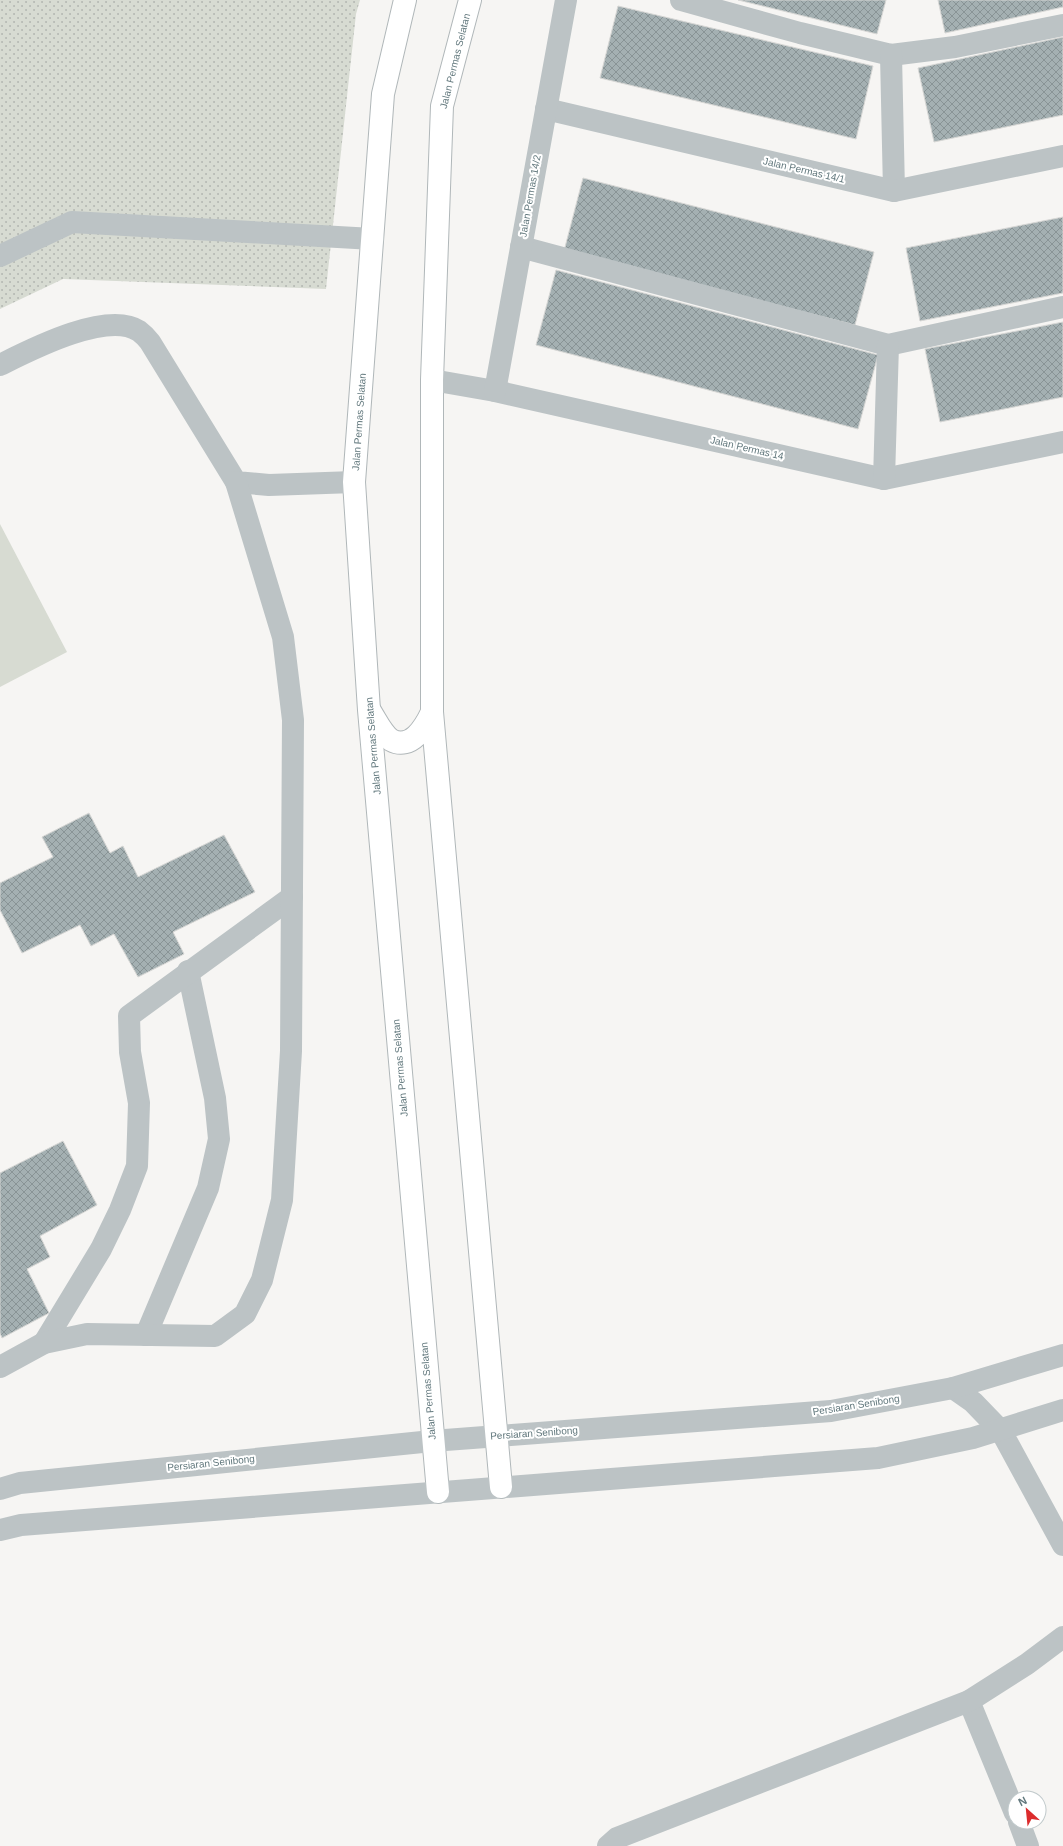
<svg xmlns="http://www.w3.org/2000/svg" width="1063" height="1846" viewBox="0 0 1063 1846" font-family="Arial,sans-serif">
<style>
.grass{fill:url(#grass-dots)}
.park{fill:#d7dbd2}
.building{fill:url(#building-cross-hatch);stroke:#d7d7d5}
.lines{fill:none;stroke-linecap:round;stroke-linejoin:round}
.major-casing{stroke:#b0b7b9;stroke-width:24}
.minor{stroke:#bcc3c5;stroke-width:22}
.major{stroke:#fff;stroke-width:22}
.labels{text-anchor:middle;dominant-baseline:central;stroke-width:4;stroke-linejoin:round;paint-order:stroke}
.street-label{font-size:10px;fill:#62787d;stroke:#fff}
</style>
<defs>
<pattern id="grass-dots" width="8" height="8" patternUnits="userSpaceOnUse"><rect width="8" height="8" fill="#d7dbd2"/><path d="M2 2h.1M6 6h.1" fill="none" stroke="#b2b6b0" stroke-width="1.8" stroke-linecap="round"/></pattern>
<pattern id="building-cross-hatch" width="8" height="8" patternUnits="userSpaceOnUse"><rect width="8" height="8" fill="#a4b0b2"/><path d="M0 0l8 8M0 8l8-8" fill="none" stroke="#899496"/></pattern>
</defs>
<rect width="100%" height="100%" fill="#f6f5f3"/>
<polygon class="grass" points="0,0 360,0 356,14 326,289 63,279 0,309"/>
<polygon class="park" points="0,524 67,652 0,687"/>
<g class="building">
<polygon points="738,0 886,0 877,34"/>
<polygon points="938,0 1063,0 1063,7 945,33"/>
<polygon points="618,6 873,66 856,139 600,78"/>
<polygon points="1063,37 1063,115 934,142 918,68"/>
<polygon points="583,178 874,252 855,325 564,251"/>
<polygon points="1063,217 1063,293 920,321 906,248"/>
<polygon points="556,270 878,355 858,429 536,345"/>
<polygon points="1063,322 1063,397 940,422 925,349"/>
<polygon points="89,813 110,853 123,846 138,877 224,835 255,892 173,932 184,954 138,977 114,934 91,946 80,925 22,953 0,910 0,883 53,857 42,837"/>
<polygon points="63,1141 97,1205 40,1236 50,1257 27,1269 49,1313 2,1338 0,1333 0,1173"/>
</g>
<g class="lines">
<g class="major-casing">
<g id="major">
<polyline points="405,0 383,94 354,482 369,710 438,1492"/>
<polyline points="470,0 442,106 432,380 432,712 501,1487"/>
<path d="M370 711C376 720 382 734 391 740 411 751 425 727 432 712"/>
</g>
</g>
<g class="minor">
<polyline points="681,0 800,33 891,55 955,47 1063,25"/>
<polyline points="891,55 894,191"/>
<polyline points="546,109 894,191 1063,156"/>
<polyline points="521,247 888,345 1063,307"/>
<polyline points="0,256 72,222 373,239"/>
<path d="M0 365C30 350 107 310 139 331 143 334 147 338 150 342L236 482 269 485 354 482"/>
<polyline points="432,380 495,391 884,479 1063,442"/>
<polyline points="495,391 566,0"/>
<polyline points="884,479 888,345"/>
<polyline points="146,1335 208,1188 219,1139 215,1098 188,971"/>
<polyline points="44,1343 101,1249 120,1210 137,1166 139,1103 130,1052 129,1016 292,897"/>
<polyline points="0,1367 44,1343 87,1334 215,1336 245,1314 262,1280 282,1200 291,1051 293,720 283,637 236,482"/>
<polyline points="953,1388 973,1402 1001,1431 1063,1545"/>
<polyline points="0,1489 20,1483 432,1441 831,1411 953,1388 1063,1355"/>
<polyline points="0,1530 21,1525 878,1458 973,1438 1063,1410"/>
<polyline points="969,1701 1015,1813"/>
<polyline points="1019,1822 1028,1846"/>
<polyline points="608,1846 617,1838 969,1701 1027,1664 1063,1637"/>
</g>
<use href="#major" class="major"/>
</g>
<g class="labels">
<g class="street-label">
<text transform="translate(455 61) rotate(-76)">Jalan Permas Selatan</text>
<text transform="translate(804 170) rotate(13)">Jalan Permas 14/1</text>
<text transform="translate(530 196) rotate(-80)">Jalan Permas 14/2</text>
<text transform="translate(359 422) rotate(-86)">Jalan Permas Selatan</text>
<text transform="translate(747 448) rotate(13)">Jalan Permas 14</text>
<text transform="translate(373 746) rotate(-95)">Jalan Permas Selatan</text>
<text transform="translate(400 1068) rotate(-95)">Jalan Permas Selatan</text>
<text transform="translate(428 1391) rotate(-95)">Jalan Permas Selatan</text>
<text transform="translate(856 1405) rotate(-9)">Persiaran Senibong</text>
<text transform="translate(534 1433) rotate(-4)">Persiaran Senibong</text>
<text transform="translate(211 1463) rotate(-6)">Persiaran Senibong</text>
</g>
</g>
<g transform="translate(1027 1810) rotate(333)"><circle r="19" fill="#ffffff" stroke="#c0c9cb"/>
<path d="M0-3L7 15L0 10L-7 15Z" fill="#dc2c2d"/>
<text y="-6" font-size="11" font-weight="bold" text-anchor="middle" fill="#62787d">N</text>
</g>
</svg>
